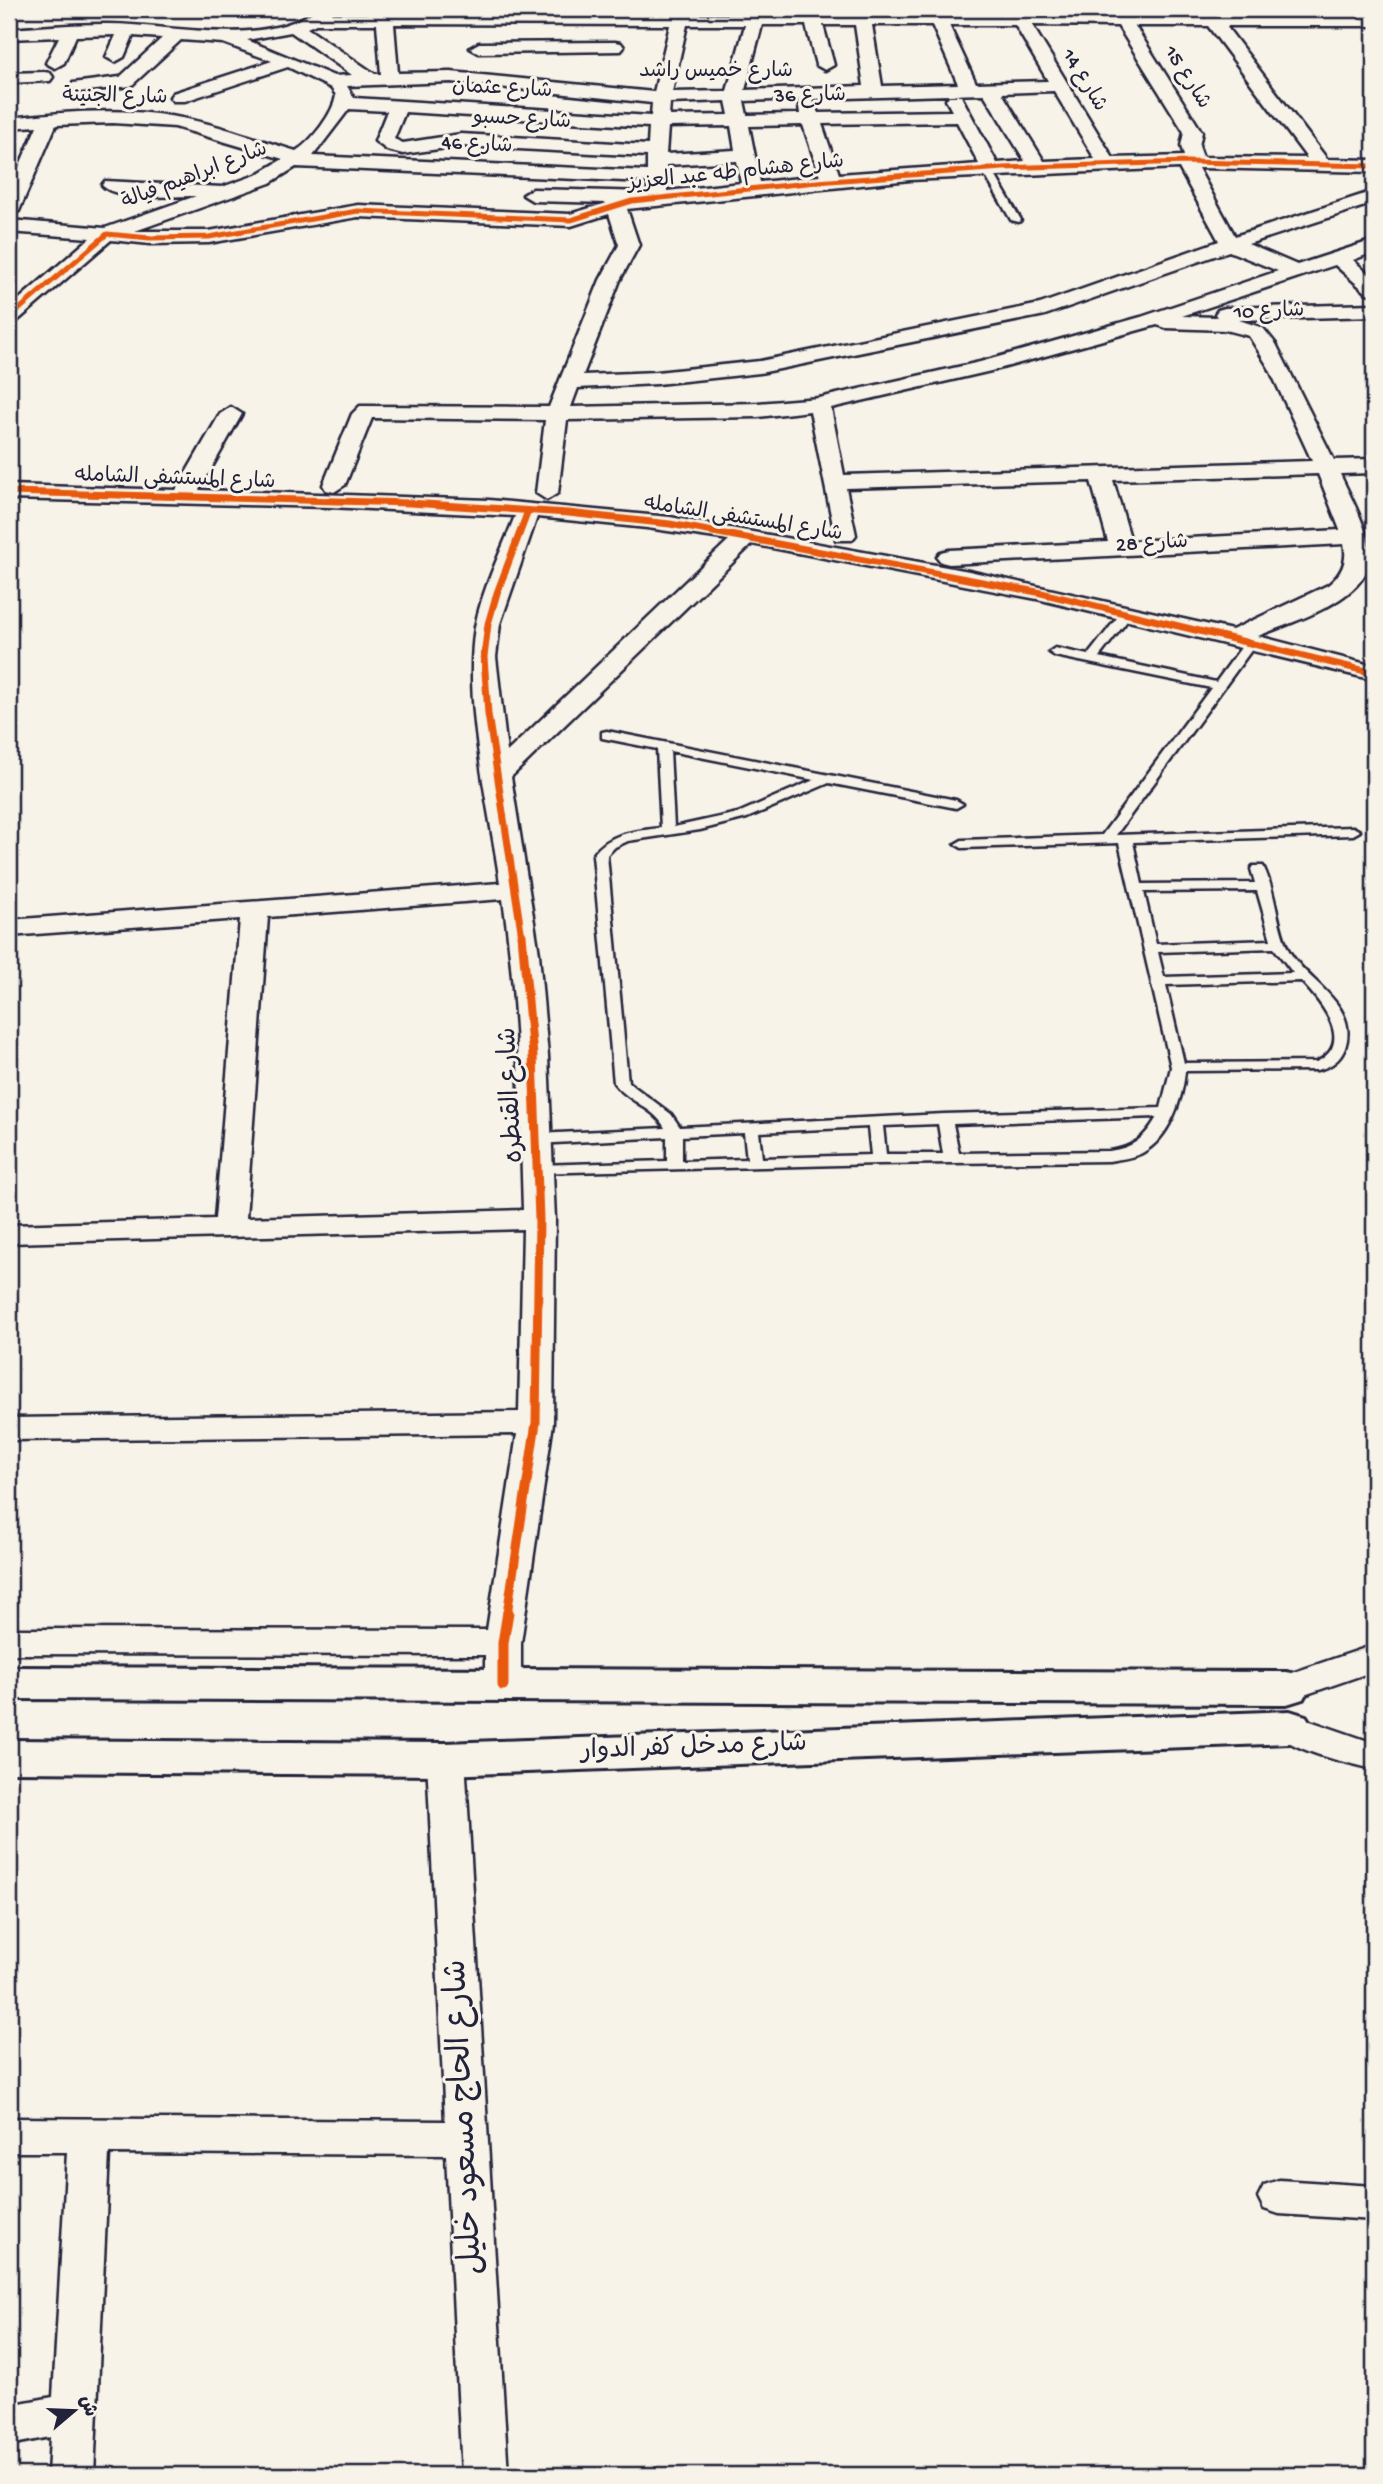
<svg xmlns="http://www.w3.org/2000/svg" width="1383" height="2484" viewBox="0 0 1383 2484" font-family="'Gochi Hand','Playpen Sans Arabic',sans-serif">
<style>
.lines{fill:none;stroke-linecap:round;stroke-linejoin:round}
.lane-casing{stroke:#22223b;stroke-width:5}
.street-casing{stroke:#22223b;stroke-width:5}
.secondary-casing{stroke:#22223b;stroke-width:6}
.lane{fill:#f7f3e8;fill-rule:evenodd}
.street{fill:#f7f3e8;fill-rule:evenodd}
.secondary{fill:#f7f3e8;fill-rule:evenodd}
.cycleway-far3-casing{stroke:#f7f3e8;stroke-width:8}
.cycleway-far2-casing{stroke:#f7f3e8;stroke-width:10}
.cycleway-far1-casing{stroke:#f7f3e8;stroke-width:13}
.cycleway-casing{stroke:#f7f3e8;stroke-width:16}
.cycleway-far3{stroke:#e8590c;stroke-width:5}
.cycleway-far2{stroke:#e8590c;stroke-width:7}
.cycleway-far1{stroke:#e8590c;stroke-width:9}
.cycleway{stroke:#e8590c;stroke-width:11}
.labels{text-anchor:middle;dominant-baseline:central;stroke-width:6;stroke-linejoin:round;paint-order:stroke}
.far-street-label{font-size:21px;fill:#22223b;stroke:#f7f3e8}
.street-label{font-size:26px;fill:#22223b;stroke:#f7f3e8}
.near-street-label{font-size:32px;fill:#22223b;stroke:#f7f3e8}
</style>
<rect width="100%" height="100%" fill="#f7f3e8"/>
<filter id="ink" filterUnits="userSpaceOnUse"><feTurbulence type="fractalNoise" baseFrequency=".0143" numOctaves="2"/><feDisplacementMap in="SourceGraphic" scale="14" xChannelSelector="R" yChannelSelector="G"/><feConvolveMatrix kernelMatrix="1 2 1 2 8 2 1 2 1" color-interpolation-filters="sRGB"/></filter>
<g filter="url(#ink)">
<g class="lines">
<g class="lane-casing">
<g id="lane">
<polygon points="986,165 991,168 1021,220 1019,222 1011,220 981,168"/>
<path d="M1128 608 1134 612 1099 657 1216 682 1248 638H1256L1258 641 1116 835 1353 827 1360 831 1353 835 1133 842 1142 884 1255 883 1251 869 1253 866H1263C1276 891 1276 923 1288 949 1305 982 1360 1003 1345 1048 1340 1061 1330 1067 1317 1070L1185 1071C1183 1099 1169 1139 1142 1153 1132 1158 1120 1159 1109 1161L879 1164 532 1173 529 1170 532 1167 537 1165 667 1161V1137L536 1144 528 1139 536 1134 665 1128C655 1108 627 1101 614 1083L593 855C610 832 635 831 661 828L657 749 602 738V732L607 731 956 800 963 804 956 808 829 783 747 818 700 830 628 841 615 847 607 855 628 1082 671 1114 680 1127 944 1114 1161 1108 1171 1067 1119 843 962 848 955 844 962 840 1102 835 1211 688 1055 656 1049 652 1055 648 1088 655 1124 609ZM670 751 814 780 738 813 674 827ZM1257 891 1271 940 1156 944 1144 892ZM1274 948 1293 973 1164 977 1158 952ZM1301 981C1319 1000 1357 1043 1316 1062L1184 1063 1166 985ZM1157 1117C1145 1138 1133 1148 1109 1151L959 1153 953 1124ZM938 1124 943 1154H886L883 1126ZM868 1127 871 1155 762 1158 759 1132ZM744 1133 747 1159 682 1161V1136Z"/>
</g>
</g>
<g class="street-casing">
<g id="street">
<path d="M317 9H336L332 14 673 15 675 9H691L690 15H748L750 9H766L765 15 1200 16 1196 9H1213L1218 16H1374V26H1226L1327 159 1374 160V172L1198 168 1235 236 1374 191V203L1248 244 1297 265 1374 240V252L1353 260 1374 279V295L1367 293 1335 265 1182 316 1217 317 1215 314 1218 310 1225 308 1374 304V316L1239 320 1263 328 1276 344 1334 460 1374 459V473L1340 474C1351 498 1368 528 1370 554 1372 599 1290 623 1258 636L1374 666V680L1037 599 752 544 511 777 539 954 548 1056 555 1219 553 1423 521 1643V1685L516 1694 503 1698 490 1694 485 1685V1655L9 1654V1629L487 1630 517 1434 9 1440V1418L519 1412 523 1229 9 1243V1225L215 1219 240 919 9 936V920L500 883C489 805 463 704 475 627 482 589 501 552 515 516L329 507 9 499V485L176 490 220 414 231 407 242 414 199 490 489 500 670 517 969 571 1232 630 1328 585C1342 574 1348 561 1344 544L949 564 941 562 937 557 941 552 949 550 1108 542 1091 481 846 488 856 535 852 540H836L810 411 758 417 567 420 558 493 547 500 536 493 545 420 372 418 345 485 334 492 326 490 323 485 352 414 360 406 549 407 600 280 619 245 609 214 571 226 358 217 209 243 150 244 111 240 16 322 9 324V308L90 238 9 232V220L105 228 196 196C176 196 115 201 102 185L105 181 222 187 256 175 283 159 175 127 113 123 56 125 19 211 9 217V190L37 126 9 128V118C64 112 121 107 176 117 217 124 256 139 296 151 311 142 334 113 336 95L331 88 288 67 185 101H173L170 97 173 93 272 61 223 43 181 40 131 86 79 92 70 87 73 83 120 77 162 38 133 36 124 57 115 62 106 57 116 35 76 36 64 63 55 68 46 63 59 37 9 39V29C41 27 72 24 104 24 167 23 262 50 317 9ZM316 24H377L381 74H375L307 28ZM394 24 670 25 654 92 451 72 398 73ZM687 25H745L727 91 672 92ZM762 25H806L816 65 825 70 834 65 823 25H855L864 86 745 90ZM872 25H932L958 84 882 86ZM949 25H1015L1048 81 976 83ZM1032 25 1118 26 1184 132 1181 146 1184 156 1113 158ZM1135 26H1208L1307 158 1203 157 1199 146 1202 132ZM291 32 352 75 334 76 247 40ZM451 82 652 103 651 116 354 98 347 86ZM1054 91 1095 159 1044 161 1002 93ZM984 94 1025 161 997 163 961 96H949L946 100 952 111 818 113 812 99ZM798 99 800 114 747 115 744 101ZM726 101 729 115 669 116 670 103ZM349 109 387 111 375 141 387 150 403 154 461 146 647 156V171L313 156ZM405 112 649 127 648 145 461 134 403 143 394 139ZM957 122 979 164 839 174 822 124ZM803 125 820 176 760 182 749 126ZM731 126 735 150 666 154 668 127ZM737 161 741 183 667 191 666 165ZM296 167 648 182V192L533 189 523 195 533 201 607 203 570 214 358 205 209 231H135L270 183ZM1179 168 1219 241 1040 304 760 361 657 372 583 375 620 280 639 245 627 209 910 180ZM1229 251 1278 271 1141 317 980 362 819 398 758 403 571 407 578 388 657 384 760 373 1045 315ZM1157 325 1166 328 1226 330 1249 336 1269 368 1312 461 844 475 831 408 991 371ZM1318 474 1340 530 1131 541 1113 480ZM537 517 647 528 729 540 507 752 496 657 500 624ZM503 899C518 1002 520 1106 523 1210L246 1218 268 917Z"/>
<polygon points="615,42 621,43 624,47 621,51 479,53 470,48 479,43"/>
<polygon points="44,72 50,73 53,77 50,81 9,83 9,73"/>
<polygon points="1374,1645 1374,1671 1287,1701 1274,1697 1269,1688 1274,1679"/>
<path d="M1290 1714 1374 1743V1769C1348 1763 1285 1750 1271 1727L1277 1718Z"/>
<polygon points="446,1746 459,1749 465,1759 508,2475 462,2475 446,2155 109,2153 94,2475 48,2475 50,2437 9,2445 9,2405 53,2397 67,2152 9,2152 9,2118 445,2121 427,1759 433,1749"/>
<polygon points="1279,2180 1374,2186 1374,2220 1279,2214 1264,2209 1258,2197 1264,2185"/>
</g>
</g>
<g class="secondary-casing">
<g id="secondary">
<polygon points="9,1667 1287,1672 1303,1677 1309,1688 1303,1699 1287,1704 9,1699"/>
<polygon points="1290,1711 1306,1716 1313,1727 1306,1738 1290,1743 446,1775 9,1772 9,1740 446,1743"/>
</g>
</g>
<use href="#lane" class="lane"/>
<use href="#street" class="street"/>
<use href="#secondary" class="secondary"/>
<g class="cycleway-far3-casing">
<polyline id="cycleway-far3" points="9,318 107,234 150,238 209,237 358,211 571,220 632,201 817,182 1003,168 1188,162 1374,166"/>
</g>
<g class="cycleway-far2-casing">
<g id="cycleway-far2">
<polyline points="9,492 409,503 568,513 670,524 1037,592 1374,673"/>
<polyline points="522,937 488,714 484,657 488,624 497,593 528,511"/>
</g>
</g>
<g class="cycleway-far1-casing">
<polyline id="cycleway-far1" points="507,1614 536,1423 539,1219 533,1056 522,935"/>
</g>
<g class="cycleway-casing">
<polyline id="cycleway" points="503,1685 503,1643 508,1612"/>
</g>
<use href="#cycleway-far3" class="cycleway-far3"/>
<use href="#cycleway-far2" class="cycleway-far2"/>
<use href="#cycleway-far1" class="cycleway-far1"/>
<use href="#cycleway" class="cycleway"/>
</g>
</g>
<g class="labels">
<g class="far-street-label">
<text x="716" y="72">شارع خميس راشد</text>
<text transform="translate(1186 78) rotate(58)">شارع 15</text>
<text transform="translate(1083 81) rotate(59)">شارع 14</text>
<text transform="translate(502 90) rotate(3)">شارع عثمان</text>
<text transform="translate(810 97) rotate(-1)">شارع 36</text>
<text transform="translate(115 98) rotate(1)">شارع الجنينة</text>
<text transform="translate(522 121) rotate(3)">شارع حسبو</text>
<text transform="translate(477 146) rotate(3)">شارع 46</text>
<text transform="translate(736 174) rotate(-6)">شارع هشام طه عبد العزيز</text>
<text transform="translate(195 177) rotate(-21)">شارع ابراهيم فيالة</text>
<text transform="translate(1269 313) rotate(-2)">شارع 10</text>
<text transform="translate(175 480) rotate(2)">شارع المستشفى الشامله</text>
<text transform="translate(743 520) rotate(9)">شارع المستشفى الشامله</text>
<text transform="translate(1152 545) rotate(-3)">شارع 28</text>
</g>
<g class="street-label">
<text transform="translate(513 1095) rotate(-93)">شارع القنطره</text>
<text transform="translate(694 1749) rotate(-2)">شارع مدخل كفر الدوار</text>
</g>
<g class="near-street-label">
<text transform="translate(466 2117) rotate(-93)">شارع الحاج مسعود خليل</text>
</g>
</g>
<rect width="1383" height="2484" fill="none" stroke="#f7f3e8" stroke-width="35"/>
<rect x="18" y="18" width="1348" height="2449" fill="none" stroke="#22223b" stroke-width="2.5" filter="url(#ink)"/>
<g transform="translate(74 2411) rotate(71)" stroke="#f7f3e8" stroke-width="5" paint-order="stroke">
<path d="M0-5L12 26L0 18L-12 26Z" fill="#22223b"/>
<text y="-10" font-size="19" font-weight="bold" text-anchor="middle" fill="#22223b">ش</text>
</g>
</svg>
